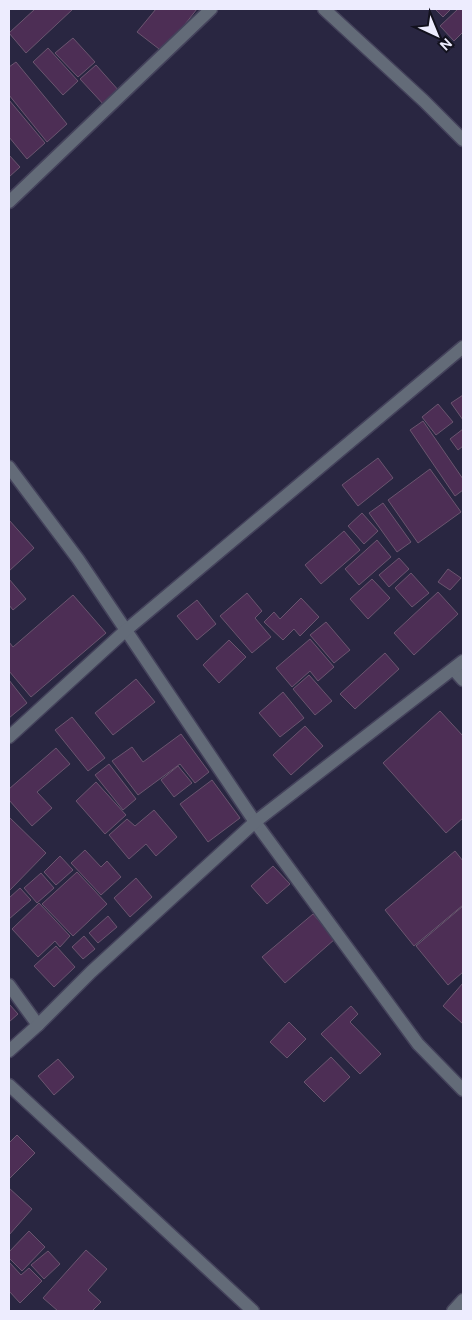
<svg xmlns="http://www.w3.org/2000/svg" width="472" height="1320" viewBox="0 0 472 1320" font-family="'DM Sans',sans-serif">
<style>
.building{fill:#4d2e55;stroke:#6a556f}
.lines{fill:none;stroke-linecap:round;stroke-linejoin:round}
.minor-casing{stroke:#44425b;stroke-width:15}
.minor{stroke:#636b78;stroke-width:12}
</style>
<rect width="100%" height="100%" fill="#292641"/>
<g class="building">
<polygon points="35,9 73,9 26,53 9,33"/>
<polygon points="156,9 197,9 163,52 137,32"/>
<polygon points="435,9 451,9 443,17"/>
<polygon points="458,9 463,9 463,32 454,41 440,26"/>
<polygon points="73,38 95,62 78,77 55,53"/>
<polygon points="48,48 78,81 63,95 33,62"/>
<polygon points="16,62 67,124 47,142 9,95 9,67"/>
<polygon points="96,65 120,92 105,106 80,79"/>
<polygon points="9,100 45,143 27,159 9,137"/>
<polygon points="9,155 20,167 9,177"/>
<polygon points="463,395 463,420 451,403"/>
<polygon points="438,404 453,422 436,435 422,417"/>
<polygon points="423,421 463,479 463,490 455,496 410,430"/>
<polygon points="463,429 463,446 458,450 450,439"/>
<polygon points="378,458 393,478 358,506 342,485"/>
<polygon points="430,469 461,512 418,543 388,500"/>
<polygon points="383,503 411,542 397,552 369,513"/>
<polygon points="362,513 378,531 364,544 348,526"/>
<polygon points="9,520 34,548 9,571"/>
<polygon points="344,531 360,550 321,584 305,565"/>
<polygon points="377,540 391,557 359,585 345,569"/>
<polygon points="399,558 409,569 389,587 379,575"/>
<polygon points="448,569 461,578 450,590 438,582"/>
<polygon points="411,573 429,593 412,607 395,588"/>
<polygon points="9,579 26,599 13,610 9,605"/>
<polygon points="372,579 390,598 368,619 350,599"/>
<polygon points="438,592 458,614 414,655 394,633"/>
<polygon points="247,593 262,611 255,618 271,637 252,653 220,616"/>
<polygon points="73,595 106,633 31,697 9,671 9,642 13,647"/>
<polygon points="301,598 319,617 300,636 294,629 283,640 264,622 274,612 280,619"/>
<polygon points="197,600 216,624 197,640 177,616"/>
<polygon points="326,622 350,650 334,663 310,635"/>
<polygon points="310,639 334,667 318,681 310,671 292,687 276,668"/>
<polygon points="229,640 246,657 219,683 203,665"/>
<polygon points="385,653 399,669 355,709 340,694"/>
<polygon points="309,675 332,701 315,715 293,689"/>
<polygon points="136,679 155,702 113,735 95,713"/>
<polygon points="9,680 27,703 9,718"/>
<polygon points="283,692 304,718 280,737 259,713"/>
<polygon points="440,711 463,736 463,818 446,833 383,763"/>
<polygon points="72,717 105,758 88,771 55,730"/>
<polygon points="305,726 323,746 291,775 273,755"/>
<polygon points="181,734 209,772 195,783 180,764 138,795 112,761 132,747 143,762"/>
<polygon points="56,748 70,764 37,792 52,808 32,826 9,800 9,789"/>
<polygon points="109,764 136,799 123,810 95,775"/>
<polygon points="178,766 192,783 174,797 161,780"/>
<polygon points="212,780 240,818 208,842 180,804"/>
<polygon points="96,782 126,815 105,834 76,801"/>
<polygon points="154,810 177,837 156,856 146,844 129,859 109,835 127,819 135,826"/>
<polygon points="9,817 46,853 9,891"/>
<polygon points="85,850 101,867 107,861 121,877 101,895 71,863"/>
<polygon points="455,851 463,861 463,905 414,946 385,910"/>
<polygon points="60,856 73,870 56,885 44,872"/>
<polygon points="273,866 290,884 267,904 251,886"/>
<polygon points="77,872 107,904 73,936 42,904"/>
<polygon points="41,873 54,888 37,903 24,888"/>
<polygon points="136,878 152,897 130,917 114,898"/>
<polygon points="20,888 31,900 9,919 9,898"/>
<polygon points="39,903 70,936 60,947 55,941 38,957 12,929"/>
<polygon points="463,906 463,972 448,985 416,946"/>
<polygon points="313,914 335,939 285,983 262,957"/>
<polygon points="108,916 117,927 98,943 89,933"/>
<polygon points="84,936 95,949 83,959 72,947"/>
<polygon points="56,946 75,967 54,987 34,966"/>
<polygon points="463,983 463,1024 443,1006"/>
<polygon points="9,1004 18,1014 9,1022"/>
<polygon points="351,1006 358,1014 350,1022 381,1054 360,1074 321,1034"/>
<polygon points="289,1022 306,1039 287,1058 270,1042"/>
<polygon points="331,1057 350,1077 324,1102 304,1082"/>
<polygon points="58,1059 74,1077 54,1095 38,1076"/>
<polygon points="17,1135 35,1153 9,1179 9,1143"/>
<polygon points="9,1188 32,1209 9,1235"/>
<polygon points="29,1231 45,1247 22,1271 9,1258 9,1252"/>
<polygon points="86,1250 107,1269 88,1290 101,1302 92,1311 58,1311 43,1298"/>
<polygon points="48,1251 60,1264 44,1279 31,1265"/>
<polygon points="9,1262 21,1275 29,1268 42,1281 20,1303 9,1291"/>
</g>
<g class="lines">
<g class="minor-casing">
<g id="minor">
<polyline points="324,9 424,101 463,140"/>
<polyline points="9,202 211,9"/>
<polyline points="9,467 78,559 255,822 418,1044 463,1090"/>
<polyline points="454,670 463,680"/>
<polyline points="9,737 125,631 463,347"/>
<polyline points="9,985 38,1025"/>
<polyline points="9,1051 38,1025 91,972 255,822 463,661"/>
<polyline points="9,1085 253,1311"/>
<polyline points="453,1311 463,1300"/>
</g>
</g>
<use href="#minor" class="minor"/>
</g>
<rect width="472" height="1320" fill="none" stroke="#edecfe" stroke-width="20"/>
<g transform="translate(437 35) rotate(136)" stroke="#12111d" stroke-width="4" paint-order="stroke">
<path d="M0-4L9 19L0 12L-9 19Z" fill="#edecfe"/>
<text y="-8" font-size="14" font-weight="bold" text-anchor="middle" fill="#edecfe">N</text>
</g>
</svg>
